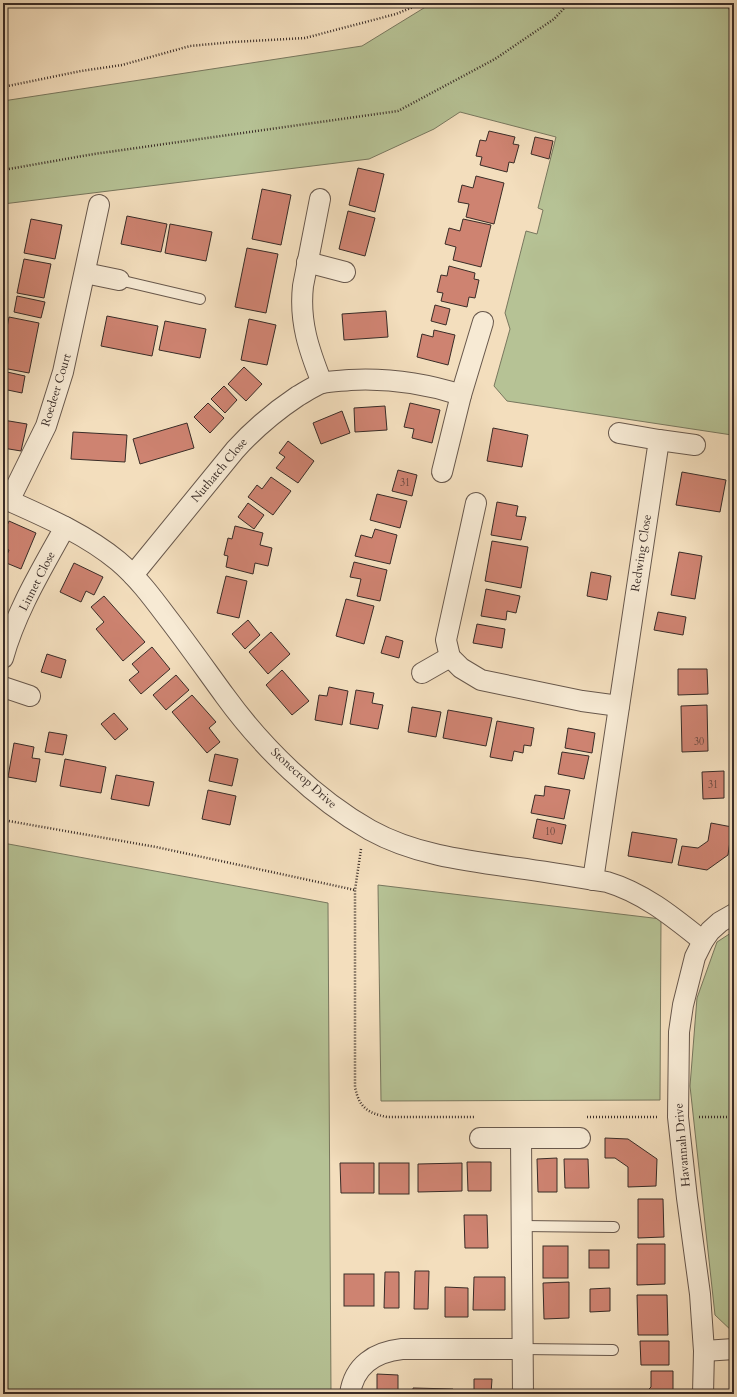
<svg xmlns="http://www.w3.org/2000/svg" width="737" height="1397" viewBox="0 0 737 1397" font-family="Cardo,serif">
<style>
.green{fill:#b6c295;stroke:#78775e}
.building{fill:#ce8371;stroke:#392c27}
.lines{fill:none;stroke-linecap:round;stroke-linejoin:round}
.service-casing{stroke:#68584c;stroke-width:12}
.minor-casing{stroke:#68584c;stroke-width:22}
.path{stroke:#392c27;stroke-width:2.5;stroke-dasharray:1 2;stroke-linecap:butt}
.service{stroke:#f7ead4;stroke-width:10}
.minor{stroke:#f7ead4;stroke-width:20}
.labels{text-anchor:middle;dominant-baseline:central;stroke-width:3.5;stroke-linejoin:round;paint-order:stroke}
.number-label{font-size:10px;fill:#5e423a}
.street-label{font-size:12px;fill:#392c27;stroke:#f7ead4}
</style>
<rect width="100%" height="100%" fill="#f3debd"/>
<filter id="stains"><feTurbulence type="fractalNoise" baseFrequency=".005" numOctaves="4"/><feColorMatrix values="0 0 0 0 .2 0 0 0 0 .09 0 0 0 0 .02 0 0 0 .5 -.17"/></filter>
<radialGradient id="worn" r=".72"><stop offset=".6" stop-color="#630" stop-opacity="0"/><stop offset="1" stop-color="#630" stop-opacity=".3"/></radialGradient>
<g class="green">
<polygon points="432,3 725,3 730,11 732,435 507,401 494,386 510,329 505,313 526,231 537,234 543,210 538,208 556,137 460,112 434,129 369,159 3,204 3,101 362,46"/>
<polygon points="3,843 328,903 331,1394 3,1394"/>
<polygon points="378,885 661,919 660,1100 381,1101"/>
<polygon points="734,931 734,1333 715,1315 690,1086 697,998 717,942"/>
</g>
<g class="building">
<polygon points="489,131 515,137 513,144 519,145 514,163 509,162 507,172 480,165 482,157 476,156 480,140 486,141"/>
<polygon points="535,137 553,141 549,159 531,154"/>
<polygon points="358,168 384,174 375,212 349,205"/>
<polygon points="476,176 504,183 494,224 466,217 469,204 458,202 462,185 473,188"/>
<polygon points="262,189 291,195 281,245 252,239"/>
<polygon points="348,211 375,218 365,256 339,249"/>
<polygon points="127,216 167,224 161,252 121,244"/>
<polygon points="31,219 62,225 55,259 24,253"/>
<polygon points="463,219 491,225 481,267 453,260 456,247 445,244 449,228 460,231"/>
<polygon points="170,224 212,232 206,261 165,253"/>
<polygon points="247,248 278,254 266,313 235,307"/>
<polygon points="24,259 51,264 44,298 17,293"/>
<polygon points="449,266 475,273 474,279 479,280 475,298 469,297 467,307 441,301 443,293 437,292 441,275 447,276"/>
<polygon points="17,296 45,302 41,318 14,312"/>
<polygon points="435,305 450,309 446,325 431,321"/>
<polygon points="386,311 388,337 344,340 342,314"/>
<polygon points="107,316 158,326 152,356 101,346"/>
<polygon points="9,317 39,323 29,373 3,368 3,349"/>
<polygon points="249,319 276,325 267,365 241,360"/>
<polygon points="165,321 206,329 200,358 159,350"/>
<polygon points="434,330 455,335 448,365 417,357 422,334 433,337"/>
<polygon points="244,367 262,384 246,401 228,384"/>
<polygon points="7,372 25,376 22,393 3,389"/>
<polygon points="224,386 237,400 225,413 211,399"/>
<polygon points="208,403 224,418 210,433 194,417"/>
<polygon points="410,403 440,410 432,443 412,438 414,429 404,427"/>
<polygon points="385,406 387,430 355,432 354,408"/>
<polygon points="342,411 350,433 321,444 313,423"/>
<polygon points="3,420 27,424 21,451 3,448"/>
<polygon points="187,423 194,448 140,464 133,439"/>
<polygon points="493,428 528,435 522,467 487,461"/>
<polygon points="73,432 127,435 125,462 71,459"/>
<polygon points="288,441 314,461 298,483 276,468 285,457 279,453"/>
<polygon points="398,470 417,475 412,496 392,491"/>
<polygon points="682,472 726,480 720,512 676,505"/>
<polygon points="271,477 291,491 273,515 248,497 257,485 262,489"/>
<polygon points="377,494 407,501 400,528 370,520"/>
<polygon points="497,502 518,506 516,516 526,517 521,540 491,535"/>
<polygon points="248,503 264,515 254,529 238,517"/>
<polygon points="9,521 36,533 21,569 4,562 9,550 3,548 3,535"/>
<polygon points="235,526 263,533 260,545 272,548 268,566 255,563 253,574 226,567 228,556 224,555 228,538 232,539"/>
<polygon points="375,529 397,535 390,564 355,556 361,535 372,538"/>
<polygon points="492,541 528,547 521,588 485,581"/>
<polygon points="679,552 702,556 695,599 671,595"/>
<polygon points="354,562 387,570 380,601 357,596 361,579 350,577"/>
<polygon points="74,563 103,577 94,595 86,591 81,602 60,592"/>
<polygon points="591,572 611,576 607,600 587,596"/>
<polygon points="226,576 247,581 239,618 217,613"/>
<polygon points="486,589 520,596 516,613 507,611 506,620 481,616"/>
<polygon points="104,596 145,642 123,661 96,629 104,622 91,607"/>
<polygon points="346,599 374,606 364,644 336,636"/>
<polygon points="658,612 686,617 683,635 654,630"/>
<polygon points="248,620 260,635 245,649 232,634"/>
<polygon points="477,624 505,629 502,648 473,643"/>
<polygon points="271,632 290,654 268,674 249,652"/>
<polygon points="386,636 403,641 399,658 381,653"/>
<polygon points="152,647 170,669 141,694 129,680 139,672 132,664"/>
<polygon points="47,654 66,660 61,678 41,672"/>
<polygon points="678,669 707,669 708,694 678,695"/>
<polygon points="282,670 309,701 292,715 266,685"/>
<polygon points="176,675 189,690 166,710 153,695"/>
<polygon points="329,687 348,691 342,725 315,720 319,695 327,696"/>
<polygon points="356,690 374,693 372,703 383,705 378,729 350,724"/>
<polygon points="192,695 216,722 209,728 220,742 207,753 172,712"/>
<polygon points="707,705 708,751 682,752 681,706"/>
<polygon points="412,707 441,712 436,737 408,732"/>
<polygon points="448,710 492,718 486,746 443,738"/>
<polygon points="114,713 128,729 115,740 101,724"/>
<polygon points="497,721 534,728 531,746 524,745 523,753 514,751 512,761 490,757"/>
<polygon points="568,728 595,733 592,753 565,748"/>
<polygon points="49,732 67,735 63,755 45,752"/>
<polygon points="14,743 34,747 32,758 40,759 36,782 8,777"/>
<polygon points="562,752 589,756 584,779 558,774"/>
<polygon points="215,754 238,759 232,786 209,781"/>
<polygon points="65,759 106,767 101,793 60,786"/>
<polygon points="724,771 724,798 703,799 702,772"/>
<polygon points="116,775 154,782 149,806 111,799"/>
<polygon points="545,786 570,790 564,819 531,813 535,795 544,796"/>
<polygon points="208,790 236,796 230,825 202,819"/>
<polygon points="537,819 566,825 562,844 533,838"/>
<polygon points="711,823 732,827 728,855 707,870 678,865 682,846 698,848 708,841"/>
<polygon points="632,832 677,839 672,863 628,856"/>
<polygon points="605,1138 628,1139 657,1159 656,1186 628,1187 628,1167 615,1158 605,1158"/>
<polygon points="557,1158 557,1192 538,1192 537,1159"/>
<polygon points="564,1159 588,1159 589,1188 565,1188"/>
<polygon points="467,1162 491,1162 491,1191 468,1191"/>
<polygon points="340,1163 374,1163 374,1193 341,1193"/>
<rect x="379" y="1163" width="30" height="31"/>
<polygon points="462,1163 462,1191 418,1192 418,1164"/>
<polygon points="638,1199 663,1199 664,1237 638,1238"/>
<polygon points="464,1215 487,1215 488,1248 465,1248"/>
<polygon points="637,1244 665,1244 665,1284 637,1285"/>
<rect x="543" y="1246" width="25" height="32"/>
<rect x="589" y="1250" width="20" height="18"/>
<polygon points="415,1271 429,1271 428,1309 414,1309"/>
<polygon points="385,1272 399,1272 399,1308 384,1308"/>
<rect x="344" y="1274" width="30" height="32"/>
<polygon points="474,1277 505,1277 505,1310 473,1310"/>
<polygon points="569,1282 569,1318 544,1319 543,1283"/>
<polygon points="445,1287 468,1288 468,1317 445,1317"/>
<polygon points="610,1288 610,1311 590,1312 590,1289"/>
<polygon points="637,1295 667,1295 668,1335 638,1335"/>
<polygon points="640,1341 669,1341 669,1365 641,1365"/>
<polygon points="651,1371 673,1371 673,1394 644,1394 651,1387"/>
<polygon points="377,1374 398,1375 398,1394 377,1394"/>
<polygon points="474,1379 492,1379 491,1394 474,1394"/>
<polygon points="413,1388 453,1389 453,1394 413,1394"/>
</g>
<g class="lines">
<g class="service-casing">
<g id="service">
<polyline points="119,280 200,299"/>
<polyline points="522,1226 614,1227"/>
<polyline points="522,1349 613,1350"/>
</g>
</g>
<g class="minor-casing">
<g id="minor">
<path d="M320 199 303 286C299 322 309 350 322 383"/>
<polyline points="307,262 345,272"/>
<polyline points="85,273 119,280"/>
<polyline points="659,440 695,445"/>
<polyline points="442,472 461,395 483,322"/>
<path d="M3 498C43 516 84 533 118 561 137 577 152 597 167 617 187 643 206 670 225 696 262 747 315 799 370 830 415 855 467 861 518 868 547 872 577 877 607 882 644 893 673 917 703 941"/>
<polyline points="9,501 46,426 63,372 99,205"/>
<polyline points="476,503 446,640 450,657 461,668 481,680 582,701 619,706"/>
<path d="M133 575 235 450C254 429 274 412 298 396 305 392 314 386 322 383 331 381 341 381 350 380 389 378 424 383 461 395"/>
<path d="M3 658C16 611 42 569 65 527"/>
<polyline points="422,673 450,657"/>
<polyline points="3,687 30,696"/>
<polyline points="593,880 659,440 619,433"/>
<polyline points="480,1138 580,1138"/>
<polyline points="521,1138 523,1394"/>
<polyline points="704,1351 734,1349"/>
<path d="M350 1394C354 1365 375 1352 402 1349H522"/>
<polyline points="703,1394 704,1351 700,1294 687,1198 678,1117 679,1032 683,1005 695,957 703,941 710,931 720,922 734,914"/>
</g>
</g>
<g class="path">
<polyline points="3,87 81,71 122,65 190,46 233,42 305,38 396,14 423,3"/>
<polyline points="3,170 94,154 398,111 495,59 554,19 569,3"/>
<polyline points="3,820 156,847 355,890"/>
<path d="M361 849 355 890V1087C359 1107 367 1113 387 1117H474"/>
<polyline points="587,1117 658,1117"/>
<polyline points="699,1117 734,1117"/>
</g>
<use href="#service" class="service"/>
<use href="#minor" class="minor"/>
</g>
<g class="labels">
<g class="number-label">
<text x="405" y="483">31</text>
<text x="699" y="742">30</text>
<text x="713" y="785">31</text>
<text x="550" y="832">10</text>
</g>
<g class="street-label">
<text transform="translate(56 390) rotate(-73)">Roedeer Court</text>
<text transform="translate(219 470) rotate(-50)">Nuthatch Close</text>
<text transform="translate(641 553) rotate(-81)">Redwing Close</text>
<text transform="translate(37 581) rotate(-63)">Linnet Close</text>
<text transform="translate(304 778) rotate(42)">Stonecrop Drive</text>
<text transform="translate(682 1145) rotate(-95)">Havannah Drive</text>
</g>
</g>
<rect width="737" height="1397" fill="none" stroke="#f3debd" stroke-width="16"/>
<rect x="4" y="4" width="729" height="1389" fill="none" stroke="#392c27" stroke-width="2"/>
<rect x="8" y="8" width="721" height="1381" fill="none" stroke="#392c27"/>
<rect width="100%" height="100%" filter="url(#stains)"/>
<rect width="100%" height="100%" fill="url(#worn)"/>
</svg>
